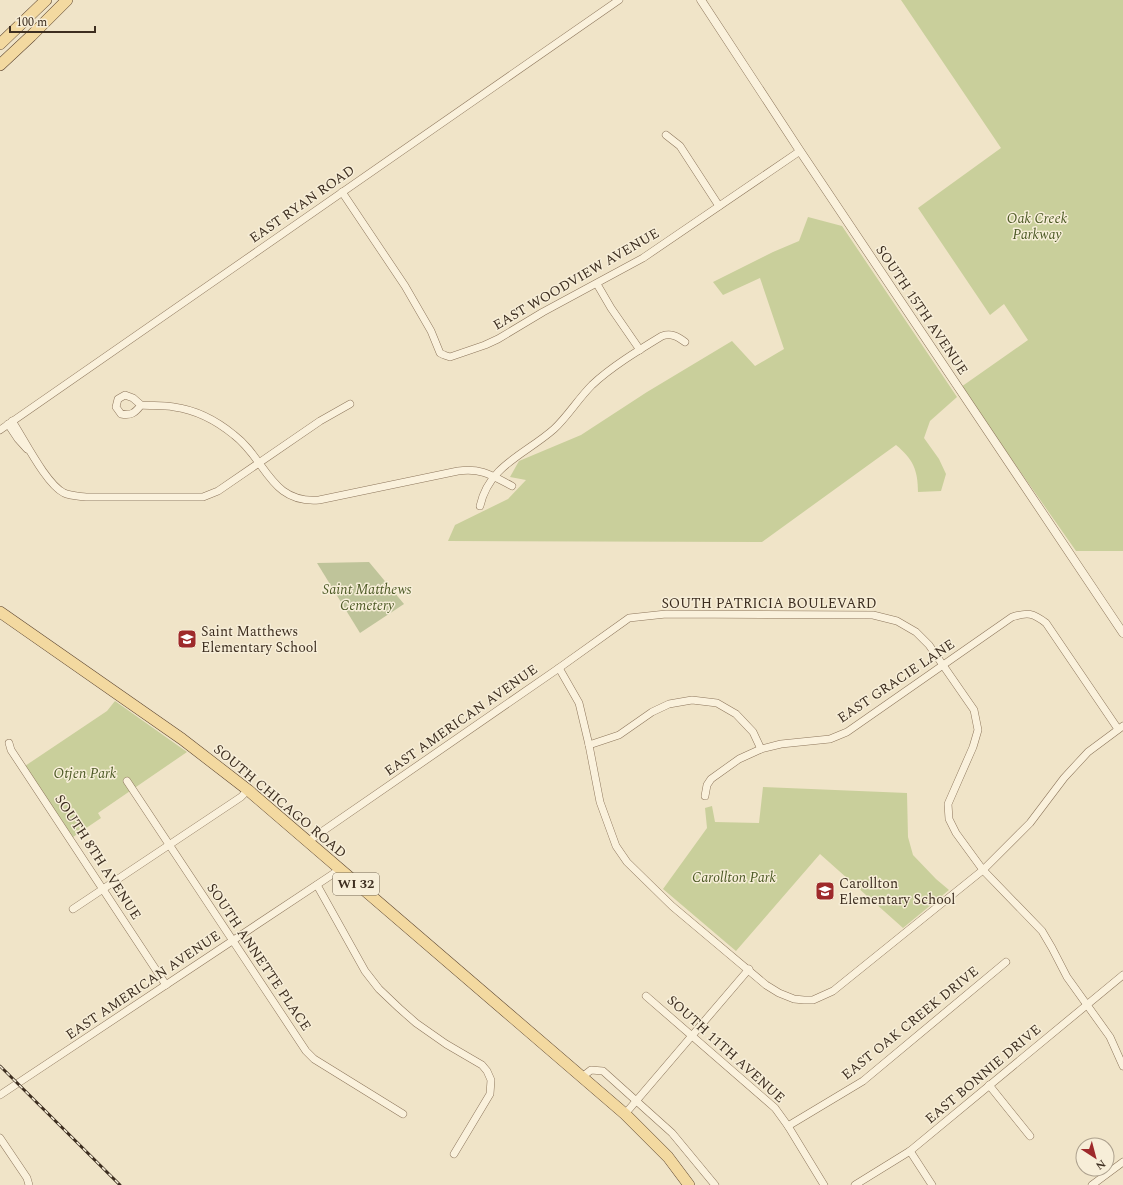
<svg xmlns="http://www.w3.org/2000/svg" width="1123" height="1185" viewBox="0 0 1123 1185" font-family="Spectral,serif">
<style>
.green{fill:#c9cf9b}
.cemetery{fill:#bfc49a}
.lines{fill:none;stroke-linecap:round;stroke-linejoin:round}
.minor-casing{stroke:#8d765c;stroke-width:8}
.tertiary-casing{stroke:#8d765c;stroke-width:9}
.primary-casing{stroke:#5b4430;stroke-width:12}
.minor{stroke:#faf1dc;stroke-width:7}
.tertiary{stroke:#faf1dc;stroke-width:8}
.primary{stroke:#f3d9a0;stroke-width:11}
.rail-casing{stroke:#3d2e20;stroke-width:3}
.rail{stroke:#f7eed8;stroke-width:1.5;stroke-dasharray:4.5;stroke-linecap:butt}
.labels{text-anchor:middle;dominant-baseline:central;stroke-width:3;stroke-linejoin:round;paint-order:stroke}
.shield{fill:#f7eed8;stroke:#756857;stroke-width:1}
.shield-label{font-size:13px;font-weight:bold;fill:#3d2e20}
.street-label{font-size:14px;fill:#3d2e20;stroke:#f7eed8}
.park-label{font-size:14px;font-style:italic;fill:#4d5a26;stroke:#f7eed8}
.poi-label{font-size:14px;fill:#3d2e20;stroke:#f7eed8;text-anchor:start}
</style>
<rect width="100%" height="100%" fill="#f0e4c8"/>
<g class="green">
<polygon points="901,0 1123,0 1123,551 1076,551 961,387 1028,340 1004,304 990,315 918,208 1001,148"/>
<path d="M808 217 842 226 957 397 930 421 924 438 939 459 946 474 941 491 918 492C918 470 913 459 896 445L762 542 448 541 455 525 508 499 526 480 510 477 519 461 581 435 647 392 732 341 755 366 784 349 760 278 723 295 713 282 773 252 799 241Z"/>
<polygon points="115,701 187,752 98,813 101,818 73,837 25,766 107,711"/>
<polygon points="763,787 907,793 908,837 913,855 936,879 949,890 903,928 820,854 736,951 663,889 707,828 705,808 712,806 715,822 759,823"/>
</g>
<polygon class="cemetery" points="369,562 404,604 360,633 317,563"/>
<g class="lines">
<g class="minor-casing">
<g id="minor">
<polyline points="666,135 680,146 719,206"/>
<polyline points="342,192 405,286 431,331 440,353 444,355 450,357 485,345 498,339 543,312 643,258 800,151"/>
<polyline points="597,284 611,308 640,350"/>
<path d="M141 405C135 413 131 416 121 414L116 407 118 399 125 395 133 398 141 405C152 406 163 405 174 407 196 410 217 421 234 435 266 459 270 504 319 500L458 471C482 468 491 475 512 486"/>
<path d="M12 421C24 439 46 484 64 493 71 496 78 496 86 497H203L218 491 320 421 350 404"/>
<polyline points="8,424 18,439 27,449"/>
<polyline points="0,430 619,0"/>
<path d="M480 506C489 465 526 454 554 429 568 416 578 399 592 385 611 367 639 350 662 336 671 333 677 336 685 342"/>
<polyline points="559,668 579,703 589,745 600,802 616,846 627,862 672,906 766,985 779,993 794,999 804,1000 813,1000 833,991 983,870 1030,823 1064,778 1088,752 1123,726"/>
<polyline points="9,743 11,750 166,985"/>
<polyline points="589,745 619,735 652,712 669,704 692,700 717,703 736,714 753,732 761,749"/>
<polyline points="127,781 306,1051 314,1059 403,1114"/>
<path d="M705 796 707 785 711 779 739 759 761 749 781 744 830 739 847 732 1012 617C1028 612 1033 613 1046 623L1118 729"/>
<polyline points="307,842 559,668 629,618 666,614 873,615 897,621 916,632 929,645 974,710 978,730 973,747 948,804 949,819 956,833 983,870 1042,931 1052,948 1067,977 1110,1037 1123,1066"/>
<polyline points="317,885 365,971 379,989 399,1008 416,1023 446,1044 482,1065 487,1071 491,1080 490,1094 454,1154"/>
<polyline points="73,909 241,797 248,790"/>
<polyline points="646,996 775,1108 788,1126 824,1185"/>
<polyline points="582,1077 591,1070 603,1071 672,1133 715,1185"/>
<polyline points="989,1085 1030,1136"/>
<polyline points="0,1095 339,870"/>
<polyline points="625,1114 749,969"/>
<polyline points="788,1126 863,1081 1006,962"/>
<polyline points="0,1138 27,1178 29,1185"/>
<polyline points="910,1151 932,1185"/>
<polyline points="855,1185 910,1151 1123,975"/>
<polyline points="1092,1185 1123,1162"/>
</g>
</g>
<g class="tertiary-casing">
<polyline id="tertiary" points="701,0 800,151 1123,633"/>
</g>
<g class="primary-casing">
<g id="primary">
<polyline points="0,44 46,0"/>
<polyline points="0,65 31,36 67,0"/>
<polyline points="0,612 182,739 248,790 625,1114 668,1157 689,1185"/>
</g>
</g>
<use href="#minor" class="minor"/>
<use href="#tertiary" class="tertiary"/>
<use href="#primary" class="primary"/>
<g class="rail-casing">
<polyline id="rail" points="0,1066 120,1185"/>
</g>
<use href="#rail" class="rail"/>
</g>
<defs>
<g id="school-square" transform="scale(1)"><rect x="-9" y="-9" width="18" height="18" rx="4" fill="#9e2a2b" stroke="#f7eed8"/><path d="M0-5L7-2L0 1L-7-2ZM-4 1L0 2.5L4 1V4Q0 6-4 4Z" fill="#fff"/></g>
</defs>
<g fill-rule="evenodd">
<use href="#school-square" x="187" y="639"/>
<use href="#school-square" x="825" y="891"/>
</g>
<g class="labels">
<rect class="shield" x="333" y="873" width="46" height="22" rx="3"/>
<g class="shield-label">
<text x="356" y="884">WI 32</text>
</g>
<g class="street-label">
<text transform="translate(302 204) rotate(-35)">EAST RYAN ROAD</text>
<text transform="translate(576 279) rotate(-30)">EAST WOODVIEW AVENUE</text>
<text transform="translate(922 310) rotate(56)">SOUTH 15TH AVENUE</text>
<text x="769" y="603">SOUTH PATRICIA BOULEVARD</text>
<text transform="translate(896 681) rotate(-34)">EAST GRACIE LANE</text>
<text transform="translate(461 720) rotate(-35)">EAST AMERICAN AVENUE</text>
<text transform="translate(280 801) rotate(40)">SOUTH CHICAGO ROAD</text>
<text transform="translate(98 857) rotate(57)">SOUTH 8TH AVENUE</text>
<text transform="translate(259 957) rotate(56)">SOUTH ANNETTE PLACE</text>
<text transform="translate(143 985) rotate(-34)">EAST AMERICAN AVENUE</text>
<text transform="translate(910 1023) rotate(-39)">EAST OAK CREEK DRIVE</text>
<text transform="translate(726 1049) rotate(42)">SOUTH 11TH AVENUE</text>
<text transform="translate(983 1074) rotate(-40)">EAST BONNIE DRIVE</text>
</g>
<g class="park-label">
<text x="1037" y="218">Oak Creek<tspan x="1037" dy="16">Parkway</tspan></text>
<text x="367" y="589">Saint Matthews<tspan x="367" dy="16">Cemetery</tspan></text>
<text x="85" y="773">Otjen Park</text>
<text x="734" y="877">Carollton Park</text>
</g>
<g class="poi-label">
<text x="201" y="631">Saint Matthews<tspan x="201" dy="16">Elementary School</tspan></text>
<text x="839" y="883">Carollton<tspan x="839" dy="16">Elementary School</tspan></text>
</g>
</g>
<g transform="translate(1095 1157) rotate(144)"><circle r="19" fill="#f7eed8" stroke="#ada18e"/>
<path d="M0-3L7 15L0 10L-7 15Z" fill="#9e2a2b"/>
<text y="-6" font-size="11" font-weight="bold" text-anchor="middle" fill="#3d2e20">N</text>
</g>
<path d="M10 26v6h85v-6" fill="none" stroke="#3d2e20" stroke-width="2"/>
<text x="16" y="26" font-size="12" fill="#3d2e20" stroke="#f7eed8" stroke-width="3" paint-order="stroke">100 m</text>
</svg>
